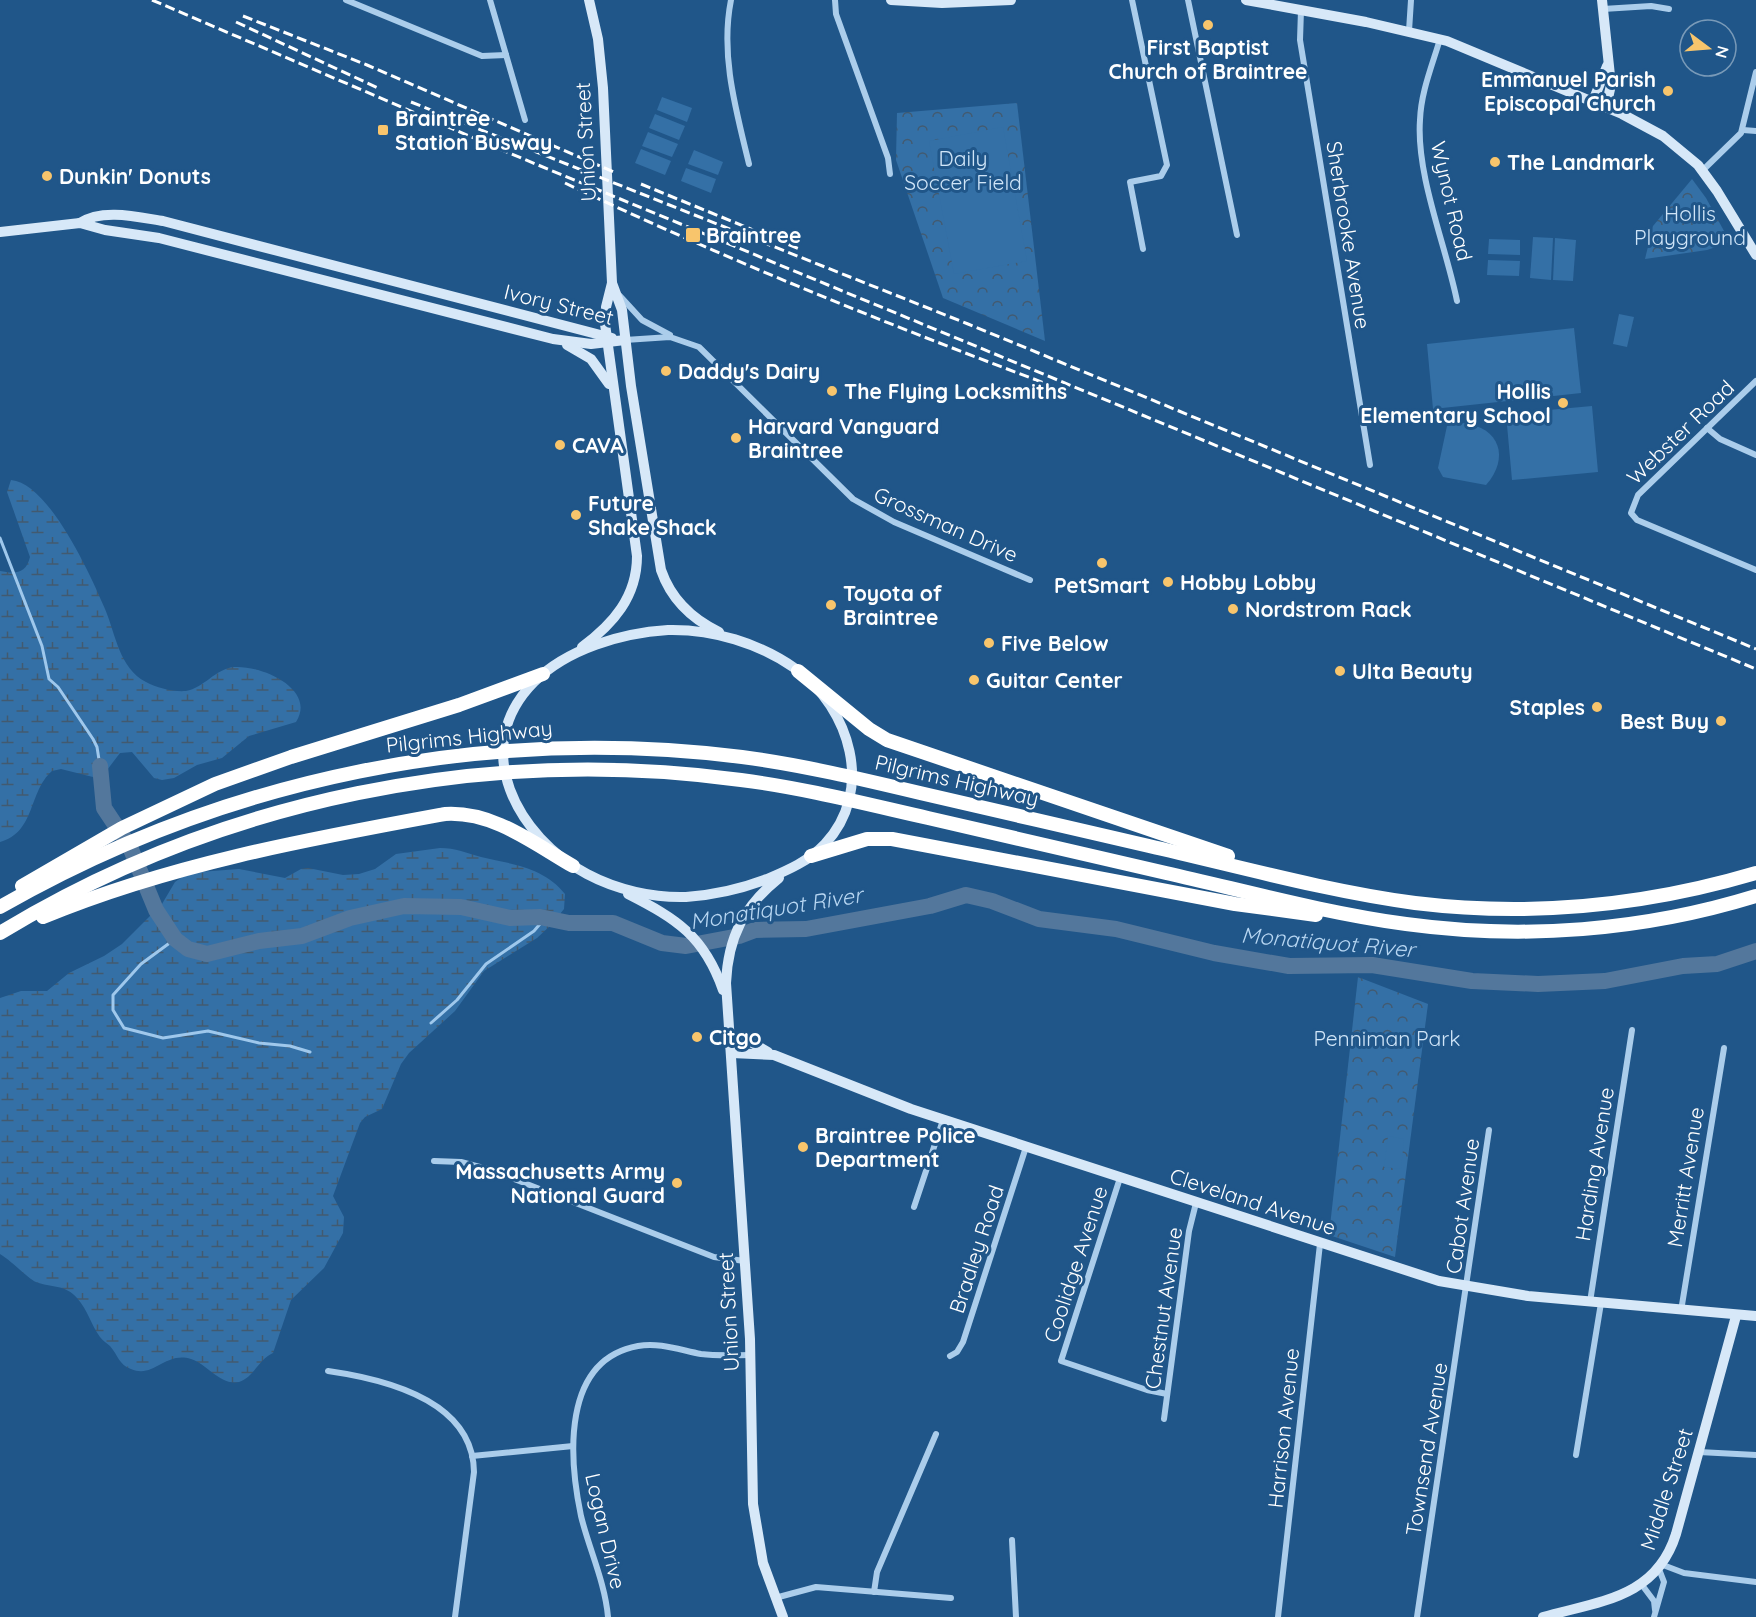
<svg xmlns="http://www.w3.org/2000/svg" width="1756" height="1617" viewBox="0 0 1756 1617" font-family="Quicksand,sans-serif">
<style>
.forest{fill:url(#forest-crowns)}
.wetland{fill:url(#wetland-marsh)}
.garden{fill:#3470a6}
.lines{fill:none;stroke-linecap:round;stroke-linejoin:round}
.stream{stroke:#9fc8ec;stroke-width:3}
.river{stroke:#53779c;stroke-width:16}
.street{stroke:#abcdeb;stroke-width:6}
.secondary{stroke:#d7e8f8;stroke-width:10}
.highway{stroke:#fff;stroke-width:14}
.rail{stroke:#fff;stroke-width:3;stroke-dasharray:10 4.5;stroke-linecap:butt}
.poi-dot{fill:#f8c56c;stroke:#205689;stroke-width:2}
.labels{text-anchor:middle;dominant-baseline:central;stroke-width:6;stroke-linejoin:round;paint-order:stroke}
.poi-label{font-size:21px;font-weight:bold;fill:#fff;stroke:#205689;text-anchor:start}
.street-label{font-size:21px;fill:#fff;stroke:#205689}
.park-label{font-size:21px;fill:#d0e5f8;stroke:#205689}
.water-label{font-size:22px;font-style:italic;fill:#b7d6f2;stroke:#205689}
</style>
<defs>
<pattern id="forest-crowns" width="20" height="18" patternUnits="userSpaceOnUse" patternTransform="scale(1.5)"><rect width="20" height="18" fill="#3470a6"/><path d="M2 6a3 3 0 1 1 6 0M12 15a3 3 0 1 1 6 0" fill="none" stroke="#425a70"/></pattern>
<pattern id="wetland-marsh" width="20" height="14" patternUnits="userSpaceOnUse" patternTransform="scale(1.5)"><rect width="20" height="14" fill="#3470a6"/><path d="M1 5h8M5 5V1M11 12h8M15 12V8" fill="none" stroke="#425a70"/></pattern>
</defs>
<rect width="100%" height="100%" fill="#205689"/>
<g class="forest">
<polygon points="1017,103 1045,341 943,298 896,160 897,113"/>
<polygon points="1692,179 1706,198 1730,242 1707,250 1645,259 1653,226"/>
<polygon points="1358,977 1428,1004 1395,1257 1329,1235"/>
</g>
<g class="wetland">
<path d="M11 480C49 483 91 576 105 609 116 635 119 668 146 682 157 688 173 692 186 691 204 688 215 669 234 667 261 665 317 689 296 722L249 736 222 758 197 765 174 778 162 780 154 778 132 752 120 753 104 774 97 778 61 769 52 771C28 792 36 832 0 842V571C15 574 26 574 30 557L7 492Z"/>
<path d="M440 848C455 848 467 853 481 857 511 864 544 867 565 894L564 909 550 926 537 938 484 971 455 1011 409 1053 401 1064 382 1109 365 1117 360 1123 333 1196 344 1217 343 1233 324 1268 291 1300 273 1353C259 1359 253 1378 239 1382 221 1386 207 1364 191 1359 165 1351 154 1379 131 1369 119 1365 118 1355 110 1346 107 1343 103 1341 100 1337 91 1325 88 1310 77 1298 65 1284 51 1288 36 1282 27 1278 12 1261 0 1254V998L21 991H47L69 973 104 956 122 944 162 904 175 882 182 877 199 872 239 869 285 878 301 869 308 868 343 875 359 874 375 869 396 854Z"/>
</g>
<g class="garden">
<polygon points="662,97 692,108 687,122 657,110"/>
<polygon points="655,114 685,126 679,140 649,128"/>
<polygon points="1003,127 1027,261 954,274 929,141"/>
<polygon points="648,132 678,144 672,157 642,146"/>
<polygon points="641,149 671,161 665,175 635,163"/>
<polygon points="694,150 723,162 718,175 688,164"/>
<polygon points="686,168 716,179 711,193 681,181"/>
<polygon points="1533,237 1553,238 1551,280 1530,278"/>
<polygon points="1555,238 1576,240 1573,281 1553,280"/>
<polygon points="1489,239 1520,240 1520,255 1488,254"/>
<polygon points="1488,260 1520,261 1519,276 1487,275"/>
<polygon points="1619,314 1634,317 1627,347 1613,344"/>
<polygon points="1574,328 1581,393 1433,409 1427,344"/>
<polygon points="1592,406 1598,472 1512,480 1506,414"/>
<path d="M1463 423C1500 427 1510 458 1486 485L1443 477 1438 468 1447 426Z"/>
<polygon points="1388,1136 1404,1139 1401,1169 1384,1167"/>
</g>
<g class="lines">
<g class="stream">
<polyline points="0,538 42,646 49,679 58,687 93,739 97,747 100,766"/>
<polyline points="175,939 141,964 113,995 113,1010 124,1028 163,1038 208,1031 259,1043 290,1046 310,1052"/>
<polyline points="431,1023 457,1000 486,964 534,931 545,918"/>
</g>
<polyline class="river" points="100,766 104,808 130,847 156,910 175,939 188,949 207,954 259,941 302,936 350,918 404,906 461,907 510,918 540,917 569,923 613,923 662,943 686,946 739,936 755,930 806,929 930,906 966,895 992,901 1039,919 1116,929 1214,953 1289,966 1372,965 1472,981 1538,984 1605,981 1683,966 1717,964 1756,951"/>
<g class="street">
<polyline points="346,0 482,56 506,55"/>
<polyline points="490,0 525,120"/>
<path d="M731 0C720 55 736 110 749 164"/>
<polyline points="835,0 836,14 888,158 890,174"/>
<polyline points="1132,0 1167,165 1161,176 1130,182 1143,249"/>
<polyline points="1188,0 1237,235"/>
<polyline points="1603,9 1651,6 1669,9"/>
<polyline points="1301,10 1300,40 1370,465"/>
<polyline points="1409,31 1411,0"/>
<path d="M1440 39C1432 66 1421 92 1420 120 1416 175 1446 246 1457 301"/>
<polyline points="1743,130 1756,131"/>
<polyline points="1703,170 1741,133 1756,72"/>
<polyline points="620,296 642,320 670,335"/>
<polyline points="625,340 670,337 699,347 853,499 894,522 1030,580"/>
<polyline points="1756,381 1638,495 1631,513 1637,520 1756,570"/>
<polyline points="1707,428 1720,439 1756,455"/>
<polyline points="434,1161 461,1162 491,1170 714,1257 745,1261"/>
<polyline points="1120,1178 1061,1361 1147,1390 1167,1394"/>
<polyline points="914,1207 943,1120"/>
<polyline points="1590,1302 1632,1030"/>
<polyline points="1681,1311 1724,1048"/>
<polyline points="950,1356 957,1352 963,1342 1026,1147"/>
<path d="M328 1371C384 1379 473 1400 474 1472L455 1617"/>
<polyline points="1164,1419 1189,1231 1196,1203"/>
<polyline points="1699,1452 1756,1455"/>
<polyline points="1576,1455 1601,1303"/>
<polyline points="472,1456 573,1446"/>
<polyline points="1012,1540 1016,1617"/>
<polyline points="1663,1565 1684,1573 1756,1582"/>
<polyline points="1642,1585 1654,1601 1655,1610"/>
<polyline points="874,1592 877,1572 936,1434"/>
<polyline points="775,1598 816,1587 951,1598"/>
<path d="M608 1617C605 1582 589 1549 581 1516 569 1459 561 1360 638 1346 659 1342 680 1350 701 1354 717 1356 734 1355 751 1355"/>
<polyline points="1278,1617 1320,1244"/>
<polyline points="1417,1617 1489,1130"/>
<polyline points="1654,1617 1664,1582 1659,1569"/>
</g>
<g class="secondary">
<polyline points="891,0 942,3 1011,0"/>
<polyline points="1246,0 1366,22 1447,41 1622,114 1663,136 1698,165 1717,191 1756,255"/>
<polyline points="1602,0 1611,85 1606,107"/>
<polyline points="1593,101 1607,66"/>
<path d="M80 223C102 208 138 217 163 221L612 338"/>
<polyline points="0,232 80,223 105,230 159,238 553,339 591,344 625,340"/>
<path d="M612 283 622 310 631 386 661 570C671 599 692 619 719 632"/>
<polyline points="567,345 591,359 609,384"/>
<path d="M668 630C713 629 759 643 796 669 850 709 875 790 825 844 809 861 788 870 767 879 741 889 714 895 686 897 653 898 617 890 587 874 518 838 468 748 534 682 567 649 621 633 668 630Z"/>
<path d="M582 647C613 624 637 597 637 556L605 324 606 307 612 283 603 88 598 39 589 0"/>
<path d="M779 878C744 906 728 937 726 983L750 1339 753 1504 763 1563 783 1617"/>
<path d="M628 894C677 919 704 936 723 990"/>
<polyline points="731,1038 747,1040 768,1052"/>
<polyline points="732,1053 774,1055 911,1109 1439,1281 1528,1296 1756,1316"/>
<path d="M1543 1617C1600 1601 1656 1598 1676 1534L1736 1316"/>
</g>
<g class="highway">
<polyline points="798,671 869,729 887,740 1228,856"/>
<polyline points="811,856 867,839 892,839 1235,904 1316,915"/>
<polyline points="22,886 122,828 215,784 291,757 459,705 543,674"/>
<path d="M0 907C225 778 484 725 742 757 802 765 861 779 920 793 996 811 1073 828 1149 846 1237 866 1326 891 1415 903 1530 917 1645 906 1756 873"/>
<path d="M43 917C171 864 309 839 445 814 493 811 533 843 573 866"/>
<path d="M0 933C220 799 487 745 741 780 804 788 866 804 928 818 1007 836 1087 855 1166 873 1246 891 1325 913 1406 924 1523 940 1643 931 1756 896"/>
</g>
<g class="rail">
<polyline points="152,0 497,148 1756,669"/>
<polyline points="243,16 367,65 616,173"/>
<polyline points="236,22 378,88"/>
<polyline points="411,102 968,324 1756,649"/>
<path d="M565 183C725 259 889 325 1055 387"/>
<polyline points="641,184 802,250"/>
</g>
</g>
<g class="poi-dot">
<circle cx="1208" cy="25" r="6"/>
<circle cx="1668" cy="91" r="6"/>
<rect x="377" y="124" width="12" height="12" rx="3"/>
<circle cx="1495" cy="162" r="6"/>
<circle cx="47" cy="176" r="6"/>
<rect x="685" y="227" width="16" height="16" rx="3"/>
<circle cx="666" cy="371" r="6"/>
<circle cx="832" cy="391" r="6"/>
<circle cx="1563" cy="403" r="6"/>
<circle cx="736" cy="438" r="6"/>
<circle cx="560" cy="445" r="6"/>
<circle cx="576" cy="515" r="6"/>
<circle cx="1102" cy="563" r="6"/>
<circle cx="1168" cy="582" r="6"/>
<circle cx="831" cy="605" r="6"/>
<circle cx="1233" cy="609" r="6"/>
<circle cx="989" cy="643" r="6"/>
<circle cx="1340" cy="671" r="6"/>
<circle cx="974" cy="680" r="6"/>
<circle cx="1597" cy="707" r="6"/>
<circle cx="1721" cy="721" r="6"/>
<circle cx="697" cy="1037" r="6"/>
<circle cx="803" cy="1147" r="6"/>
<circle cx="677" cy="1183" r="6"/>
</g>
<g class="labels">
<g class="poi-label">
<text x="1208" y="47" text-anchor="middle">First Baptist<tspan x="1208" dy="24">Church of Braintree</tspan></text>
<text x="1656" y="79" text-anchor="end">Emmanuel Parish<tspan x="1656" dy="24">Episcopal Church</tspan></text>
<text x="395" y="118">Braintree<tspan x="395" dy="24">Station Busway</tspan></text>
<text x="1507" y="162">The Landmark</text>
<text x="59" y="176">Dunkin' Donuts</text>
<text x="706" y="235">Braintree</text>
<text x="678" y="371">Daddy's Dairy</text>
<text x="844" y="391">The Flying Locksmiths</text>
<text x="1551" y="391" text-anchor="end">Hollis<tspan x="1551" dy="24">Elementary School</tspan></text>
<text x="748" y="426">Harvard Vanguard<tspan x="748" dy="24">Braintree</tspan></text>
<text x="572" y="445">CAVA</text>
<text x="588" y="503">Future<tspan x="588" dy="24">Shake Shack</tspan></text>
<text x="1180" y="582">Hobby Lobby</text>
<text x="1102" y="585" text-anchor="middle">PetSmart</text>
<text x="843" y="593">Toyota of<tspan x="843" dy="24">Braintree</tspan></text>
<text x="1245" y="609">Nordstrom Rack</text>
<text x="1001" y="643">Five Below</text>
<text x="1352" y="671">Ulta Beauty</text>
<text x="986" y="680">Guitar Center</text>
<text x="1585" y="707" text-anchor="end">Staples</text>
<text x="1709" y="721" text-anchor="end">Best Buy</text>
<text x="709" y="1037">Citgo</text>
<text x="815" y="1135">Braintree Police<tspan x="815" dy="24">Department</tspan></text>
<text x="665" y="1171" text-anchor="end">Massachusetts Army<tspan x="665" dy="24">National Guard</tspan></text>
</g>
<g class="street-label">
<text transform="translate(585 142) rotate(-93)">Union Street</text>
<text transform="translate(1452 201) rotate(77)">Wynot Road</text>
<text transform="translate(1349 235) rotate(81)">Sherbrooke Avenue</text>
<text transform="translate(559 304) rotate(14)">Ivory Street</text>
<text transform="translate(1680 432) rotate(-44)">Webster Road</text>
<text transform="translate(946 524) rotate(24)">Grossman Drive</text>
<text transform="translate(469 736) rotate(-6)">Pilgrims Highway</text>
<text transform="translate(957 780) rotate(13)">Pilgrims Highway</text>
<text transform="translate(1594 1164) rotate(-81)">Harding Avenue</text>
<text transform="translate(1685 1177) rotate(-81)">Merritt Avenue</text>
<text transform="translate(1253 1201) rotate(18)">Cleveland Avenue</text>
<text transform="translate(1462 1206) rotate(-82)">Cabot Avenue</text>
<text transform="translate(976 1249) rotate(-72)">Bradley Road</text>
<text transform="translate(1075 1264) rotate(-72)">Coolidge Avenue</text>
<text transform="translate(1163 1308) rotate(-82)">Chestnut Avenue</text>
<text transform="translate(728 1312) rotate(-93)">Union Street</text>
<text transform="translate(1283 1428) rotate(-84)">Harrison Avenue</text>
<text transform="translate(1426 1449) rotate(-81)">Townsend Avenue</text>
<text transform="translate(1666 1489) rotate(-72)">Middle Street</text>
<text transform="translate(606 1531) rotate(77)">Logan Drive</text>
</g>
<g class="park-label">
<text x="963" y="158">Daily<tspan x="963" dy="24">Soccer Field</tspan></text>
<text x="1690" y="213">Hollis<tspan x="1690" dy="24">Playground</tspan></text>
<text x="1387" y="1038">Penniman Park</text>
</g>
<g class="water-label">
<text transform="translate(776 908) rotate(-9)">Monatiquot River</text>
<text transform="translate(1328 942) rotate(5)">Monatiquot River</text>
</g>
</g>
<g transform="translate(1708 48) rotate(106)"><circle r="28" fill="#205689" stroke="#799ab8" stroke-width="1.5"/>
<path d="M0-4.5L10 22L0 15L-10 22Z" fill="#f8c56c"/>
<text y="-9" font-size="16" font-weight="bold" text-anchor="middle" fill="#ffffff">N</text>
</g>
</svg>
